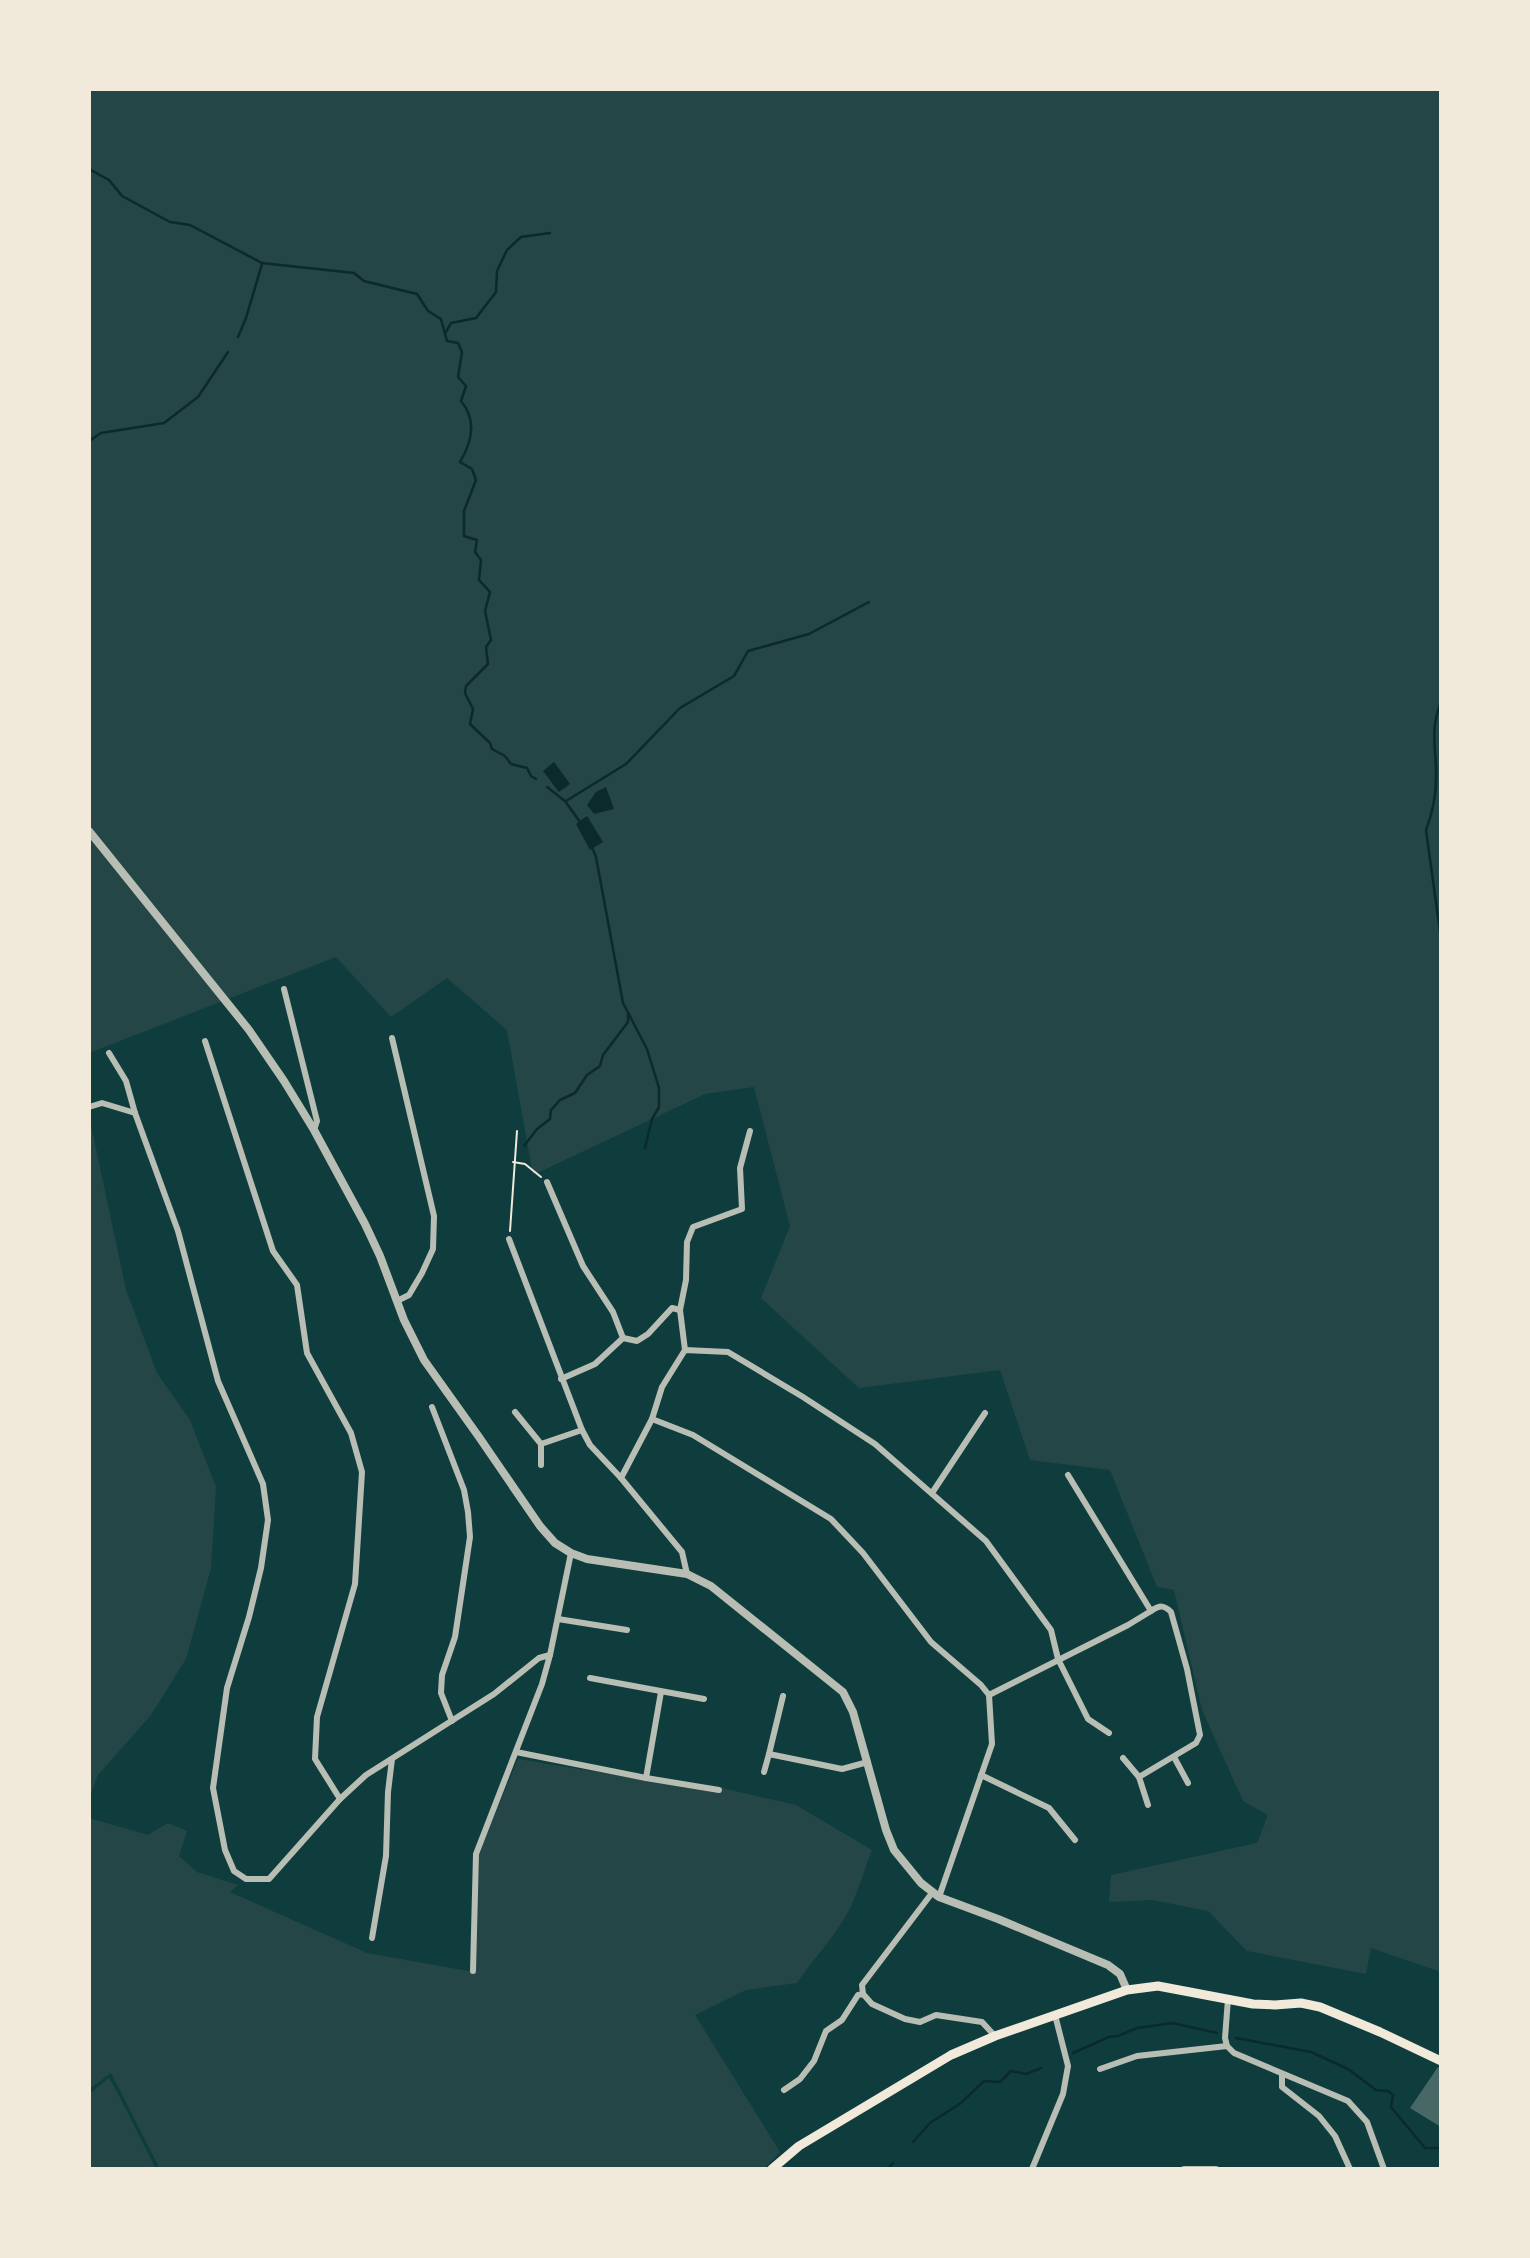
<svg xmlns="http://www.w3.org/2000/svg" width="1530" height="2258" font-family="Barlow,sans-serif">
<rect width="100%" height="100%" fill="#0f3d3e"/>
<g fill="#244646">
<path d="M 89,89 L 1441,89 L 1441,1972 L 1371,1948 L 1366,1974 L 1247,1951 L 1208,1911 L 1152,1900 L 1109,1902 L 1111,1875 L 1257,1843 L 1268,1815 L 1243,1801 L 1202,1710 L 1174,1590 L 1157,1587 L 1110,1470 L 1030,1460 L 1000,1370 L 859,1388 L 761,1298 L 790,1226 L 754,1087 L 705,1094 L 533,1175 L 507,1030 L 447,978 L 391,1017 L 336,957 L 89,1053 Z"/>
<path d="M 90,1120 L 126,1290 L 157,1373 L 190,1420 L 216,1487 L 211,1568 L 186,1659 L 151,1715 L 98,1775 L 89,1798 Z"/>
<path d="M 518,1759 L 721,1792 L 722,1788 L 796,1805 L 872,1850 C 864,1870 858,1893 848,1912 C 834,1938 813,1959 797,1983 L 746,1990 L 695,2015 L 780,2152 L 764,2169 L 160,2169 L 111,2073 L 89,2089 L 89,1818 L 148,1835 L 168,1823 L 187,1831 L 179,1856 L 197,1872 L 238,1885 L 230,1892 L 367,1953 L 474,1972 L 478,1855 Z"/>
<path d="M 109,2078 L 116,2090 L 156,2169 L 89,2169 L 89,2094 Z"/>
</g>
<g fill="#0a2a2b">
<path d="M 554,762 L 570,784 L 559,792 L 543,771 Z"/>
<path d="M 606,787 L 614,809 L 594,814 L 587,805 L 596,792 Z"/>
<path d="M 587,816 L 603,842 L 590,850 L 576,824 Z"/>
</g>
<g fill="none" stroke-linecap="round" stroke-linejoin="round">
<g stroke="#0a2a2b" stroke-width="2.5">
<path d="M 89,169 L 109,180 L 122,196 L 170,222 L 190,225 L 262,263 L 354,273 L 364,281 L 417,294 L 428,311 L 441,319 L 447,341 L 458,343 L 462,352 L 458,377 L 466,386 L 461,401 C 477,420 472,442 460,462 L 472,469 L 476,480 L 464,511 L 464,536 L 477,540 L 475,552 L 481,560 L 479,580 L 490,592 L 485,611 L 491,640 L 486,647 L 488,664 L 466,686 L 465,693 L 473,709 L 470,724 L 490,743 L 492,749 L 505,756 L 511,764 L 527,768 L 531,776 L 536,779"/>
<path d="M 446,332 L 451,323 L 476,318 L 496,292 L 497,271 L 507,250 L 521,237 L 550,233"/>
<path d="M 238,337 L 246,318 L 262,264"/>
<path d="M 89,441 L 101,433 L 164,423 L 198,397 L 228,352"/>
<path d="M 1441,702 C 1429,732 1437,749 1436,780 C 1436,797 1432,814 1426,830 L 1441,939"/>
<path d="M 547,787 L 565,801 L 580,822"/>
<path d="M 566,801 L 626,764 L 680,708 L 734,676 L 748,651 L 809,634 L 869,602"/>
<path d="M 592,847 L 596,857 L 623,1003 L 647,1049 L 659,1088 L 659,1107 L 652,1119 L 645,1148"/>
<path d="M 524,1146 L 537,1129 L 550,1119 L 551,1110 L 560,1100 L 575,1093 L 587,1075 L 600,1066 L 603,1055 L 628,1022 L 628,1014"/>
<path d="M 1236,2038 L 1311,2052 L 1348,2069 L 1376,2090 L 1388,2091 L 1393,2095 L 1391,2107 L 1425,2148 L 1441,2148"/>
<path d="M 1073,2053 L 1109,2037 L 1118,2036 L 1137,2028 L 1172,2023 L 1217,2033"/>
<path d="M 913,2142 L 930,2123 L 961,2103 L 984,2081 L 1000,2082 L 1011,2071 L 1026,2074 L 1041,2068"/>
<path d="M 888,2169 L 893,2163"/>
</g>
</g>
<path fill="#486865" d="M 1438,2067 L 1441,2069 L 1441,2127 L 1410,2108 Z"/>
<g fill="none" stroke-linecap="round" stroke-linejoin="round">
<g stroke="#f1e9da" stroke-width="2">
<path d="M 513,1162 L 525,1164 L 541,1177"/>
<path d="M 510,1231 L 517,1131"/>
</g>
<g stroke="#b8beb3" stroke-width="6">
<path d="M 284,989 L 317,1121 L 314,1130"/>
<path d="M 392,1038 L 434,1216 L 433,1249 L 422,1273 L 409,1295 L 397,1301"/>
<path d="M 205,1041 L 273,1251 L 297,1285 L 307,1353 L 351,1433 L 362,1472 L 355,1584 L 317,1717 L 315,1759 L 340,1799"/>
<path d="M 109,1053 L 126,1081 L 135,1113 L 178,1231 L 218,1381 L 263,1484 L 268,1520 L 261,1568 L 249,1617 L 227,1688 L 213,1788 L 225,1850 L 234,1871 L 246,1879 L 269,1879 L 340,1799 L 366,1775 L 494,1694 L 539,1658 L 550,1655 L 571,1553"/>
<path d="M 89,1107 L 102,1103 L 135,1113"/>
<path d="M 547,1182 L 583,1266 L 613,1312 L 623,1338"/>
<path d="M 509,1239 L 582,1430 L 590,1445 L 621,1478"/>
<path d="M 685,1350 L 680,1310 L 686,1280 L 687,1242 L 693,1227 L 742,1209 L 740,1168 L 750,1131"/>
<path d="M 561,1379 L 595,1364 L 623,1338 L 637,1341 L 648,1334 L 672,1308 L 680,1310"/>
<path d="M 432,1407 L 464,1490 L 468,1512 L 470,1537 L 455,1637 L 442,1675 L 441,1693 L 452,1721"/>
<path d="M 515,1412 L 541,1444"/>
<path d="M 652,1419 L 693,1435 L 831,1519 L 863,1553 L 931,1642 L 981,1685 L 989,1695"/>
<path d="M 541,1465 L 541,1444 L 582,1430"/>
<path d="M 932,1493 L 985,1413"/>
<path d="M 687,1574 L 682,1552 L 621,1478 L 652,1419 L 662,1387 L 685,1350 L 728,1352 L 803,1397 L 875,1444 L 986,1541 L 1051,1630 L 1058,1659 L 1088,1719 L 1109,1733"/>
<path d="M 558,1619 L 627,1630"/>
<path d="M 590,1678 L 704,1699"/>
<path d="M 989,1695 L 1128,1625 L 1151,1611 L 1068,1475"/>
<path d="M 516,1752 L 646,1778 L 719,1790"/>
<path d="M 769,1754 L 783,1696"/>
<path d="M 1174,1757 L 1188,1783"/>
<path d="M 1123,1758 L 1139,1777"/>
<path d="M 764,1772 L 769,1754 L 842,1769 L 868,1762"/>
<path d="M 981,1775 L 1049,1808 L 1075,1840"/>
<path d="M 646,1778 L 661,1692"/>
<path d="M 1148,1805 L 1139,1777 L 1196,1743 L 1200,1735 L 1187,1669 L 1171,1612 C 1164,1605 1160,1605 1151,1611"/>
<path d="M 939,1897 L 992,1744 L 989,1695"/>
<path d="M 372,1938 L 386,1856 L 388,1792 L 392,1759"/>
<path d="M 473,1971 L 476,1854 L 542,1684 L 550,1655"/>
<path d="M 863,1994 L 872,2004 L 905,2019 L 920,2022 L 936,2015 L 982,2022 L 995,2036"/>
<path d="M 1227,2046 L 1234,2053 L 1348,2101 L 1367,2122 L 1384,2169"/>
<path d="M 1100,2069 L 1137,2056 L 1227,2046 L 1225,2038 L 1228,1999"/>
<path d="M 1282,2074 L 1282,2087 L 1319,2116 L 1335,2136 L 1350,2169"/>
<path d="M 784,2090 L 800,2079 L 814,2061 L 826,2031 L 842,2020 L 858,1995 L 863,1994 L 862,1985 L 932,1893"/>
<path d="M 1032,2169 L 1063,2094 L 1068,2066 L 1055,2015"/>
<path d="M 1184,2169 L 1216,2169"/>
</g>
<path stroke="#b8beb3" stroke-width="8" d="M 89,831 L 249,1030 L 284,1081 L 314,1130 L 365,1224 L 380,1256 L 404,1320 L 424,1360 L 479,1437 L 540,1526 L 555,1543 L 571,1553 L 587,1559 L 687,1574 L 711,1586 L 843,1692 L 853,1712 L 886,1830 L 894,1850 L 921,1883 L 939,1897 L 998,1919 L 1108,1965 L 1120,1974 L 1127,1990"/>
<path stroke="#f1e9da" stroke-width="9" d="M 772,2169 L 799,2146 L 951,2055 L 995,2036 L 1127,1990 L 1158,1986 L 1253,2004 L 1275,2005 L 1301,2003 L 1320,2007 L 1380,2032 L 1441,2061"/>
</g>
<rect width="1530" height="2258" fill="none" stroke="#f1e9da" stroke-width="182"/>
</svg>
